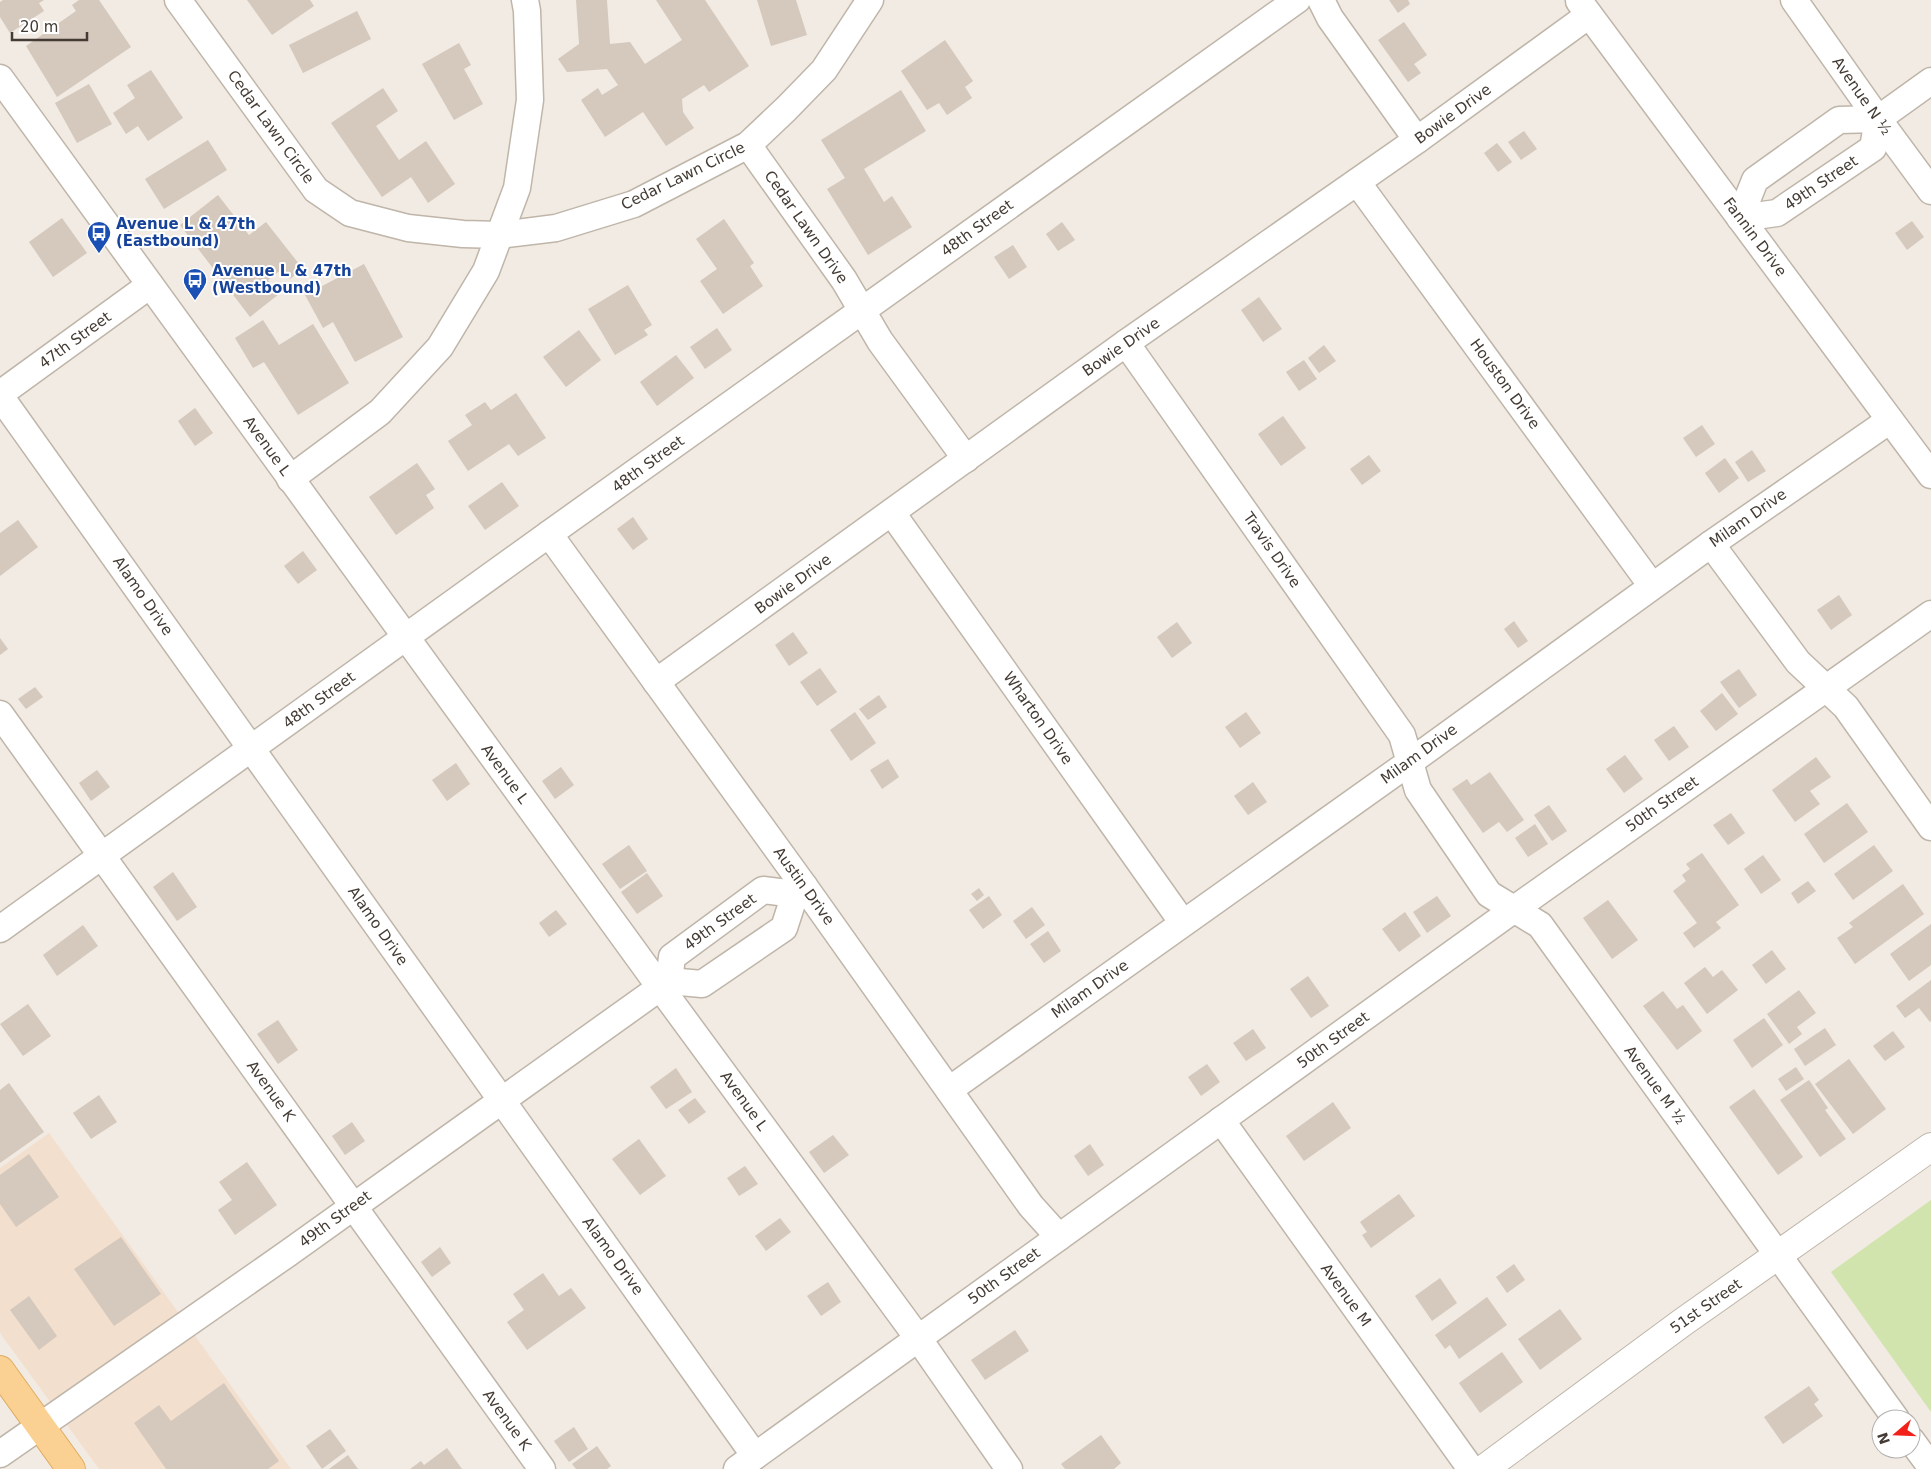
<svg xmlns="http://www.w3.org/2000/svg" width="1931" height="1469" font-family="'DejaVu Sans',sans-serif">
<rect width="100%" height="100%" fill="#f1ebe3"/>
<path fill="#f3dfce" d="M 49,1133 L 291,1469 L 99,1469 L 0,1333 L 0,1168 Z"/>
<path fill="#d2e4ad" d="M 1931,1200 L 1931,1412 L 1831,1272 Z"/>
<g fill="#d5c8bc">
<path d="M 3,0 L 44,0 L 39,3 L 44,11 L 10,33 L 0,17 L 0,2 Z"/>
<path d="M 79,0 L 99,0 L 131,47 L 57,97 L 26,46 L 76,11 L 72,5 Z"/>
<path d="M 247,0 L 310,0 L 314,6 L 272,35 Z"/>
<path d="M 576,0 L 607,0 L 610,44 L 630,42 L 645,64 L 682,40 L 656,0 L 705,0 L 749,66 L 709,92 L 704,85 L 682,99 L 683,112 L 694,128 L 666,146 L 643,112 L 605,137 L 581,100 L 598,88 L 602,95 L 618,85 L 607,69 L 567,72 L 558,59 L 579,44 Z"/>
<path d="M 757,0 L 796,0 L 807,35 L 771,46 Z"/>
<path d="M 1389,0 L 1408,0 L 1410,4 L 1398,13 Z"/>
<path d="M 357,11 L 371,39 L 303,73 L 289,45 Z"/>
<path d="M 1404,22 L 1427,55 L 1414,64 L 1421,73 L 1408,82 L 1378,40 Z"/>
<path d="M 945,40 L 973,81 L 965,87 L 972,98 L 947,115 L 939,103 L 927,110 L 901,71 Z"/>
<path d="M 459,43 L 471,65 L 464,69 L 483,104 L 454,120 L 422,64 Z"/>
<path d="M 151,70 L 183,118 L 148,141 L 138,126 L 126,134 L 113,113 L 135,98 L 127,85 Z"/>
<path d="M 89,84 L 112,124 L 77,143 L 55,103 Z"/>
<path d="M 383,88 L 398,111 L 376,126 L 399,160 L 426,141 L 455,184 L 428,203 L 411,177 L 382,197 L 331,123 Z"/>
<path d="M 901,90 L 926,131 L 864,169 L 884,202 L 892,196 L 912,227 L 868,255 L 827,189 L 845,178 L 821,140 Z"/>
<path d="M 1524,131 L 1537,149 L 1521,160 L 1508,142 Z"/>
<path d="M 208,140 L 227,170 L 164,209 L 145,179 Z"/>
<path d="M 1497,143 L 1512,162 L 1498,172 L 1484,153 Z"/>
<path d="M 218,195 L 249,235 L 266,222 L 303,269 L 290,279 L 282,269 L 268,280 L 279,294 L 250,317 L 180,225 Z"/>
<path d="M 62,218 L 87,253 L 53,277 L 29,242 Z"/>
<path d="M 724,219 L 754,263 L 750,266 L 763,286 L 723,314 L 700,281 L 717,269 L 696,239 Z"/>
<path d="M 1912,221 L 1924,237 L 1907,250 L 1895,233 Z"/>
<path d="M 1062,222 L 1075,240 L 1058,251 L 1046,234 Z"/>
<path d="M 1013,245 L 1027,267 L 1009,279 L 994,257 Z"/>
<path d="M 364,264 L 403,337 L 355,362 L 333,322 L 323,328 L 305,295 Z"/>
<path d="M 628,285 L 652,325 L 644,330 L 648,335 L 615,355 L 588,309 Z"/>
<path d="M 1259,297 L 1282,329 L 1263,342 L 1241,310 Z"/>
<path d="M 263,320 L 279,345 L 313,324 L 349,383 L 298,415 L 264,362 L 253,368 L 235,338 Z"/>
<path d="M 717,328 L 732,350 L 705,369 L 690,347 Z"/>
<path d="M 579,330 L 601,360 L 566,387 L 543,357 Z"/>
<path d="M 1324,345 L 1336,361 L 1319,373 L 1308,358 Z"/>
<path d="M 676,355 L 694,378 L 657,406 L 640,382 Z"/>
<path d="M 1304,360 L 1317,379 L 1299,391 L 1286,372 Z"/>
<path d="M 516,393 L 546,438 L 518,456 L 509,444 L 468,471 L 448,441 L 472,425 L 465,415 L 485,402 L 491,410 Z"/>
<path d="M 195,408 L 213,433 L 195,446 L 178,421 Z"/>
<path d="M 1283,416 L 1306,448 L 1281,466 L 1258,434 Z"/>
<path d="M 1702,425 L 1715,444 L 1696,457 L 1683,438 Z"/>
<path d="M 1752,450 L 1766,471 L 1748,482 L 1735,462 Z"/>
<path d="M 1369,455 L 1381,471 L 1362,485 L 1350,469 Z"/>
<path d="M 1725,458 L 1739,478 L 1719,493 L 1705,473 Z"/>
<path d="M 417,463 L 435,489 L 426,495 L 434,508 L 396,535 L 369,497 Z"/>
<path d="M 502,482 L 519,506 L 485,530 L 468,506 Z"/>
<path d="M 633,517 L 648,539 L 633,550 L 617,529 Z"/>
<path d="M 18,520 L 38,547 L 0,576 L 0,533 Z"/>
<path d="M 303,551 L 317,570 L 298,584 L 284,566 Z"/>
<path d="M 1839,595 L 1852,615 L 1831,630 L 1817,610 Z"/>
<path d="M 1514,621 L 1528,641 L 1518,648 L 1504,629 Z"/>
<path d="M 1177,622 L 1192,643 L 1172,658 L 1157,637 Z"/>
<path d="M 793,632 L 808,653 L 789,666 L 775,645 Z"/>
<path d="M 0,638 L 8,649 L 0,655 Z"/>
<path d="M 820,668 L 837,692 L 817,706 L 800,682 Z"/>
<path d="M 1739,669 L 1757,695 L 1739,708 L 1720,682 Z"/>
<path d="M 35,687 L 43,697 L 26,709 L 18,699 Z"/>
<path d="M 1722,693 L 1738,714 L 1716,731 L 1700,711 Z"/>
<path d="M 879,695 L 887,707 L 868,720 L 859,709 Z"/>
<path d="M 855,712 L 876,743 L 851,761 L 830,730 Z"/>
<path d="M 1246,712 L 1261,733 L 1240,748 L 1225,727 Z"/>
<path d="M 1674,726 L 1689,747 L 1669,761 L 1654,740 Z"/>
<path d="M 1625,755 L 1643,779 L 1624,793 L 1606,769 Z"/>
<path d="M 1816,757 L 1831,777 L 1810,791 L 1820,804 L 1795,822 L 1772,790 Z"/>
<path d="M 888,759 L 899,777 L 882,789 L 870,770 Z"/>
<path d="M 456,763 L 470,784 L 447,801 L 432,780 Z"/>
<path d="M 561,767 L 574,785 L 555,799 L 542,781 Z"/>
<path d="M 97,770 L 110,787 L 91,801 L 79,783 Z"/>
<path d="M 1490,772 L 1524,820 L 1507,832 L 1499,822 L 1483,833 L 1452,789 L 1467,779 L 1471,785 Z"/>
<path d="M 1253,782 L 1267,802 L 1248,815 L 1234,796 Z"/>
<path d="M 1847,803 L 1868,832 L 1824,863 L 1804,834 Z"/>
<path d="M 1549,805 L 1567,831 L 1552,841 L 1534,815 Z"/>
<path d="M 1731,813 L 1745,833 L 1728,845 L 1713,825 Z"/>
<path d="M 1535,824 L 1548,844 L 1528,857 L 1515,838 Z"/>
<path d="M 629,845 L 647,871 L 620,889 L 602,864 Z"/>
<path d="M 1874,845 L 1893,871 L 1853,900 L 1834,874 Z"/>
<path d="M 1702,853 L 1739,905 L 1716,922 L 1721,928 L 1694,948 L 1683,933 L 1697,923 L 1673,891 L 1686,881 L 1682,875 L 1690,869 L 1686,864 Z"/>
<path d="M 1763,855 L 1781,880 L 1761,894 L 1744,869 Z"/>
<path d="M 173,872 L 197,907 L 177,921 L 153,887 Z"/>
<path d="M 647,873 L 663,896 L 637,914 L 621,892 Z"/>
<path d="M 1808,881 L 1816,891 L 1798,904 L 1791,893 Z"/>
<path d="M 1903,884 L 1924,914 L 1855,964 L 1837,938 L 1853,927 L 1849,923 Z"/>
<path d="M 979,888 L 984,895 L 977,901 L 971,894 Z"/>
<path d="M 989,896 L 1002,915 L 983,929 L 969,910 Z"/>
<path d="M 1437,896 L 1451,916 L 1427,933 L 1413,912 Z"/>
<path d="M 1608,900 L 1638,940 L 1612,959 L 1583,918 Z"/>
<path d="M 1032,907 L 1045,925 L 1026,939 L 1013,921 Z"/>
<path d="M 556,910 L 567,924 L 549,937 L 539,923 Z"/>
<path d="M 1405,912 L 1421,936 L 1399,952 L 1382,929 Z"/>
<path d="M 1931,924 L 1931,965 L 1909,981 L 1890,954 Z"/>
<path d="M 83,925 L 98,946 L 57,976 L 43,955 Z"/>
<path d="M 1048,931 L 1061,951 L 1044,963 L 1030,944 Z"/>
<path d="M 1772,950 L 1786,969 L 1766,984 L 1752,965 Z"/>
<path d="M 1705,967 L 1713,977 L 1722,970 L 1738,990 L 1707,1014 L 1684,983 Z"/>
<path d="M 1308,976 L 1329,1006 L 1311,1018 L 1290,989 Z"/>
<path d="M 1931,980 L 1931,1021 L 1930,1022 L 1919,1008 L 1905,1018 L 1896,1006 Z"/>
<path d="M 1799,990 L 1816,1013 L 1797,1027 L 1802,1034 L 1789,1044 L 1767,1014 Z"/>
<path d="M 1663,991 L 1677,1009 L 1683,1005 L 1702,1031 L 1677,1050 L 1643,1006 Z"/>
<path d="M 28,1004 L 51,1036 L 23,1056 L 0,1024 Z"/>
<path d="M 1764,1018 L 1783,1045 L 1752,1068 L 1733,1040 Z"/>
<path d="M 278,1020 L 298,1050 L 278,1064 L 257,1034 Z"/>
<path d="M 1825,1028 L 1836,1045 L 1805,1066 L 1794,1049 Z"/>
<path d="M 1253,1029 L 1266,1048 L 1246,1061 L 1233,1043 Z"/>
<path d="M 1893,1031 L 1905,1047 L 1885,1061 L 1873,1046 Z"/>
<path d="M 1849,1059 L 1886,1109 L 1853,1134 L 1815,1084 Z"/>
<path d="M 1207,1064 L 1220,1082 L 1201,1096 L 1188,1077 Z"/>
<path d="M 1796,1067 L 1804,1079 L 1786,1091 L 1778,1079 Z"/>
<path d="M 676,1068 L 692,1092 L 666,1109 L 650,1087 Z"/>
<path d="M 1809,1080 L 1828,1108 L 1825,1110 L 1846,1139 L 1820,1157 L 1780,1100 Z"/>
<path d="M 9,1083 L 44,1132 L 0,1163 L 0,1090 Z"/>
<path d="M 1754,1089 L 1803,1157 L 1778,1175 L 1729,1107 Z"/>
<path d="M 99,1095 L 117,1122 L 91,1139 L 73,1113 Z"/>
<path d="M 695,1098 L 706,1112 L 689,1124 L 678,1110 Z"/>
<path d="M 1333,1102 L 1351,1128 L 1304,1161 L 1286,1136 Z"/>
<path d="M 352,1122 L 365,1141 L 345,1155 L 332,1136 Z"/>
<path d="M 833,1135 L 849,1155 L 824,1173 L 809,1152 Z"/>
<path d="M 639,1139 L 666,1176 L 640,1195 L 612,1159 Z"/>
<path d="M 1090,1144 L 1104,1165 L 1088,1176 L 1074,1156 Z"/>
<path d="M 29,1154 L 59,1197 L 16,1227 L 0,1204 L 0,1175 Z"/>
<path d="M 247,1162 L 277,1205 L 235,1235 L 218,1210 L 232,1200 L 219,1182 Z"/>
<path d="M 745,1166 L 758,1184 L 739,1196 L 727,1178 Z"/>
<path d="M 1399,1194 L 1415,1216 L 1371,1248 L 1362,1235 L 1367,1232 L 1360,1222 Z"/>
<path d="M 780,1218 L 791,1232 L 766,1251 L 755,1236 Z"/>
<path d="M 121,1237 L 161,1294 L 114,1326 L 74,1269 Z"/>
<path d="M 440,1247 L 451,1263 L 432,1277 L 421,1262 Z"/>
<path d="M 1514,1264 L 1525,1280 L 1507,1293 L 1496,1277 Z"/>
<path d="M 543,1273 L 559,1296 L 571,1288 L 586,1308 L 527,1350 L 507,1322 L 524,1310 L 513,1294 Z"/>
<path d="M 1440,1278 L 1457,1303 L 1432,1321 L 1415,1296 Z"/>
<path d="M 828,1282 L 841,1302 L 821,1316 L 807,1296 Z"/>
<path d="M 29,1296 L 57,1336 L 39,1350 L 10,1310 Z"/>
<path d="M 1487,1297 L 1507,1325 L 1459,1359 L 1450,1345 L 1445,1349 L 1435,1335 Z"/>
<path d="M 1560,1309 L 1582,1339 L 1540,1370 L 1518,1339 Z"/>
<path d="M 1015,1330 L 1029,1351 L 985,1380 L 971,1360 Z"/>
<path d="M 1502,1352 L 1523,1382 L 1480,1413 L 1459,1383 Z"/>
<path d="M 224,1383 L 279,1461 L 268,1469 L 166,1469 L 134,1423 L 159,1405 L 171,1421 Z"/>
<path d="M 1809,1386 L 1819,1400 L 1814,1404 L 1823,1416 L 1783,1444 L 1764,1417 Z"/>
<path d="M 574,1427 L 588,1449 L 569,1462 L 554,1441 Z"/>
<path d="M 330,1429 L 346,1451 L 322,1469 L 306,1446 Z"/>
<path d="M 1101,1435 L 1121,1463 L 1114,1469 L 1065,1469 L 1061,1464 Z"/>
<path d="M 597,1446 L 611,1466 L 607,1469 L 576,1469 L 572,1464 Z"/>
<path d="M 447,1448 L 462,1469 L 410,1469 L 421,1461 L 424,1465 Z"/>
<path d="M 348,1455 L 358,1469 L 329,1469 Z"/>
</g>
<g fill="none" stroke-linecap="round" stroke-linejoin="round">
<g stroke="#bfb5a9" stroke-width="29">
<g id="minor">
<path d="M 178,0 L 316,190 L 350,213 L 408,228 L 463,234 L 500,235 L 556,228 L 634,204 L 748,145 L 786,109 L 824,70 L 870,0"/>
<path d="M 1321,0 L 1330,18 L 1417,140"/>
<path d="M 1794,0 L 1878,119 L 1931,191"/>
<path d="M 1579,1 L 1931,475"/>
<path d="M 0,78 L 660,987 L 918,1338 L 1009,1469"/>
<path d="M 1878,119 L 1873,148 L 1777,213 L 1740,218 L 1755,180 L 1839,120 L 1878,119 L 1931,81"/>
<path d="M 748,145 L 844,280 L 880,341 L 966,459"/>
<path d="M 1357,182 L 1652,586"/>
<path d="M 1126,343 L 1402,735 L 1418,790 L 1489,894 L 1540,925 L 1896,1419"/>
<path d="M 0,394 L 150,285"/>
<path d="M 0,396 L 755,1456"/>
<path d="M 290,479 L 380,412 L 440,347 L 486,271 L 517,188 L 530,100 L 527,11 L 525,0"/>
<path d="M 892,513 L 1183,923"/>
<path d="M 549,534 L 804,886 L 1031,1206 L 1059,1237"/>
<path d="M 1711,544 L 1798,662 L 1846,707 L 1931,827"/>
<path d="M 656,682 L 1126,343 L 1417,140 L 1589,15"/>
<path d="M 0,714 L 542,1469"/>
<path d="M 0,929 L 549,534 L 1297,0"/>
<path d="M 669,981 L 672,957 L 763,890 L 795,894"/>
<path d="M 949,1090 L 1410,762 L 1711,544 L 1890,420"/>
<path d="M 1221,1120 L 1471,1469"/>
<path d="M 1911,1440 L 1931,1467"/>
<path d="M 0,1454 L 287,1254 L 669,981 L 702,984 L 784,928 L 795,894 L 804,886"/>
<path d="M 737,1469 L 1513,910 L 1931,614"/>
</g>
</g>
<g stroke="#bfb5a9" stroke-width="30">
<path id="tertiary" d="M 1484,1469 L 1683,1322 L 1931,1147"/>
</g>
<g stroke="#dfac64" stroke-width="30">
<path id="primary" d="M 0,1370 L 71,1469"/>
</g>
<use href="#minor" stroke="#fff" stroke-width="26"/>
<use href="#tertiary" stroke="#fff" stroke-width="28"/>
<use href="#primary" stroke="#fad193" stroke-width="28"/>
</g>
<defs>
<g id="bus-pin" transform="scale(1.25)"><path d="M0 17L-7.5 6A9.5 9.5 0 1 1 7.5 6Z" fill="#1a4fb4" stroke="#fff"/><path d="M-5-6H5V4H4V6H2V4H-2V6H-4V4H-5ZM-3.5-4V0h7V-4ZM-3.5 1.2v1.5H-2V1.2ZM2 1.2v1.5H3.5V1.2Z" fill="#fff"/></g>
</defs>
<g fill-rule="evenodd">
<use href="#bus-pin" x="99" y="233"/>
<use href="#bus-pin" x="195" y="280"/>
</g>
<g text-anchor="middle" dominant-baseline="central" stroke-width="4" stroke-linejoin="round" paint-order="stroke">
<g font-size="15" fill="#433b34" stroke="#fff">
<text transform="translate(1862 96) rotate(55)">Avenue N ½</text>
<text transform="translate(1453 114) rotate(-36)">Bowie Drive</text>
<text transform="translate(271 127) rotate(54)">Cedar Lawn Circle</text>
<text transform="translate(683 176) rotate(-26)">Cedar Lawn Circle</text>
<text transform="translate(1821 183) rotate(-34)">49th Street</text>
<text transform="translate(806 227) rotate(55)">Cedar Lawn Drive</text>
<text transform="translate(977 228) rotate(-36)">48th Street</text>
<text transform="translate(1755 237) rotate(53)">Fannin Drive</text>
<text transform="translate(75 340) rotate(-36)">47th Street</text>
<text transform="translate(1121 347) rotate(-35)">Bowie Drive</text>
<text transform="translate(1505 384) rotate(54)">Houston Drive</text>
<text transform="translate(267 446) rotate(54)">Avenue L</text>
<text transform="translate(648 464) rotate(-36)">48th Street</text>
<text transform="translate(1748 518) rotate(-35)">Milam Drive</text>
<text transform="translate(1272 550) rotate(55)">Travis Drive</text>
<text transform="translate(793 584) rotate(-36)">Bowie Drive</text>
<text transform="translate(143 596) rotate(55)">Alamo Drive</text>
<text transform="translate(319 700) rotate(-36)">48th Street</text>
<text transform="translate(1038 718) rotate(55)">Wharton Drive</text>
<text transform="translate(1419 754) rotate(-36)">Milam Drive</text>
<text transform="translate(505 774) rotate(54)">Avenue L</text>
<text transform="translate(1662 804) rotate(-35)">50th Street</text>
<text transform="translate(804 886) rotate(54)">Austin Drive</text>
<text transform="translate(720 922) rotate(-36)">49th Street</text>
<text transform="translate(378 926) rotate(55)">Alamo Drive</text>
<text transform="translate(1090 989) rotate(-35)">Milam Drive</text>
<text transform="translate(1333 1040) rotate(-36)">50th Street</text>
<text transform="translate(1655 1085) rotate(54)">Avenue M ½</text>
<text transform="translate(271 1091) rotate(54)">Avenue K</text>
<text transform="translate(744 1101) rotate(54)">Avenue L</text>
<text transform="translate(335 1219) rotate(-36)">49th Street</text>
<text transform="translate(613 1256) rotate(54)">Alamo Drive</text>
<text transform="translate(1004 1276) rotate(-36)">50th Street</text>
<text transform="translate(1346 1295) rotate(54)">Avenue M</text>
<text transform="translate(1706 1306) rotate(-35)">51st Street</text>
<text transform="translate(507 1420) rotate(54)">Avenue K</text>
</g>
<g font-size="15" font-weight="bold" fill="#164399" stroke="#fff" text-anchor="start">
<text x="116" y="224">Avenue L &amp; 47th<tspan x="116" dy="17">(Eastbound)</tspan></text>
<text x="212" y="271">Avenue L &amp; 47th<tspan x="212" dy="17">(Westbound)</tspan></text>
</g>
</g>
<g transform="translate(1896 1434) rotate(251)"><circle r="24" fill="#ffffff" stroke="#b4b1ae"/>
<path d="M0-4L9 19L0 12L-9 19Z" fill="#f22119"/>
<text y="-8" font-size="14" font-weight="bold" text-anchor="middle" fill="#433b34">N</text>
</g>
<path d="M12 32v8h75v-8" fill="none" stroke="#433b34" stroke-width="2.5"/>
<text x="20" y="32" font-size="15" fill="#433b34" stroke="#ffffff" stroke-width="4" paint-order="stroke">20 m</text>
</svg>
